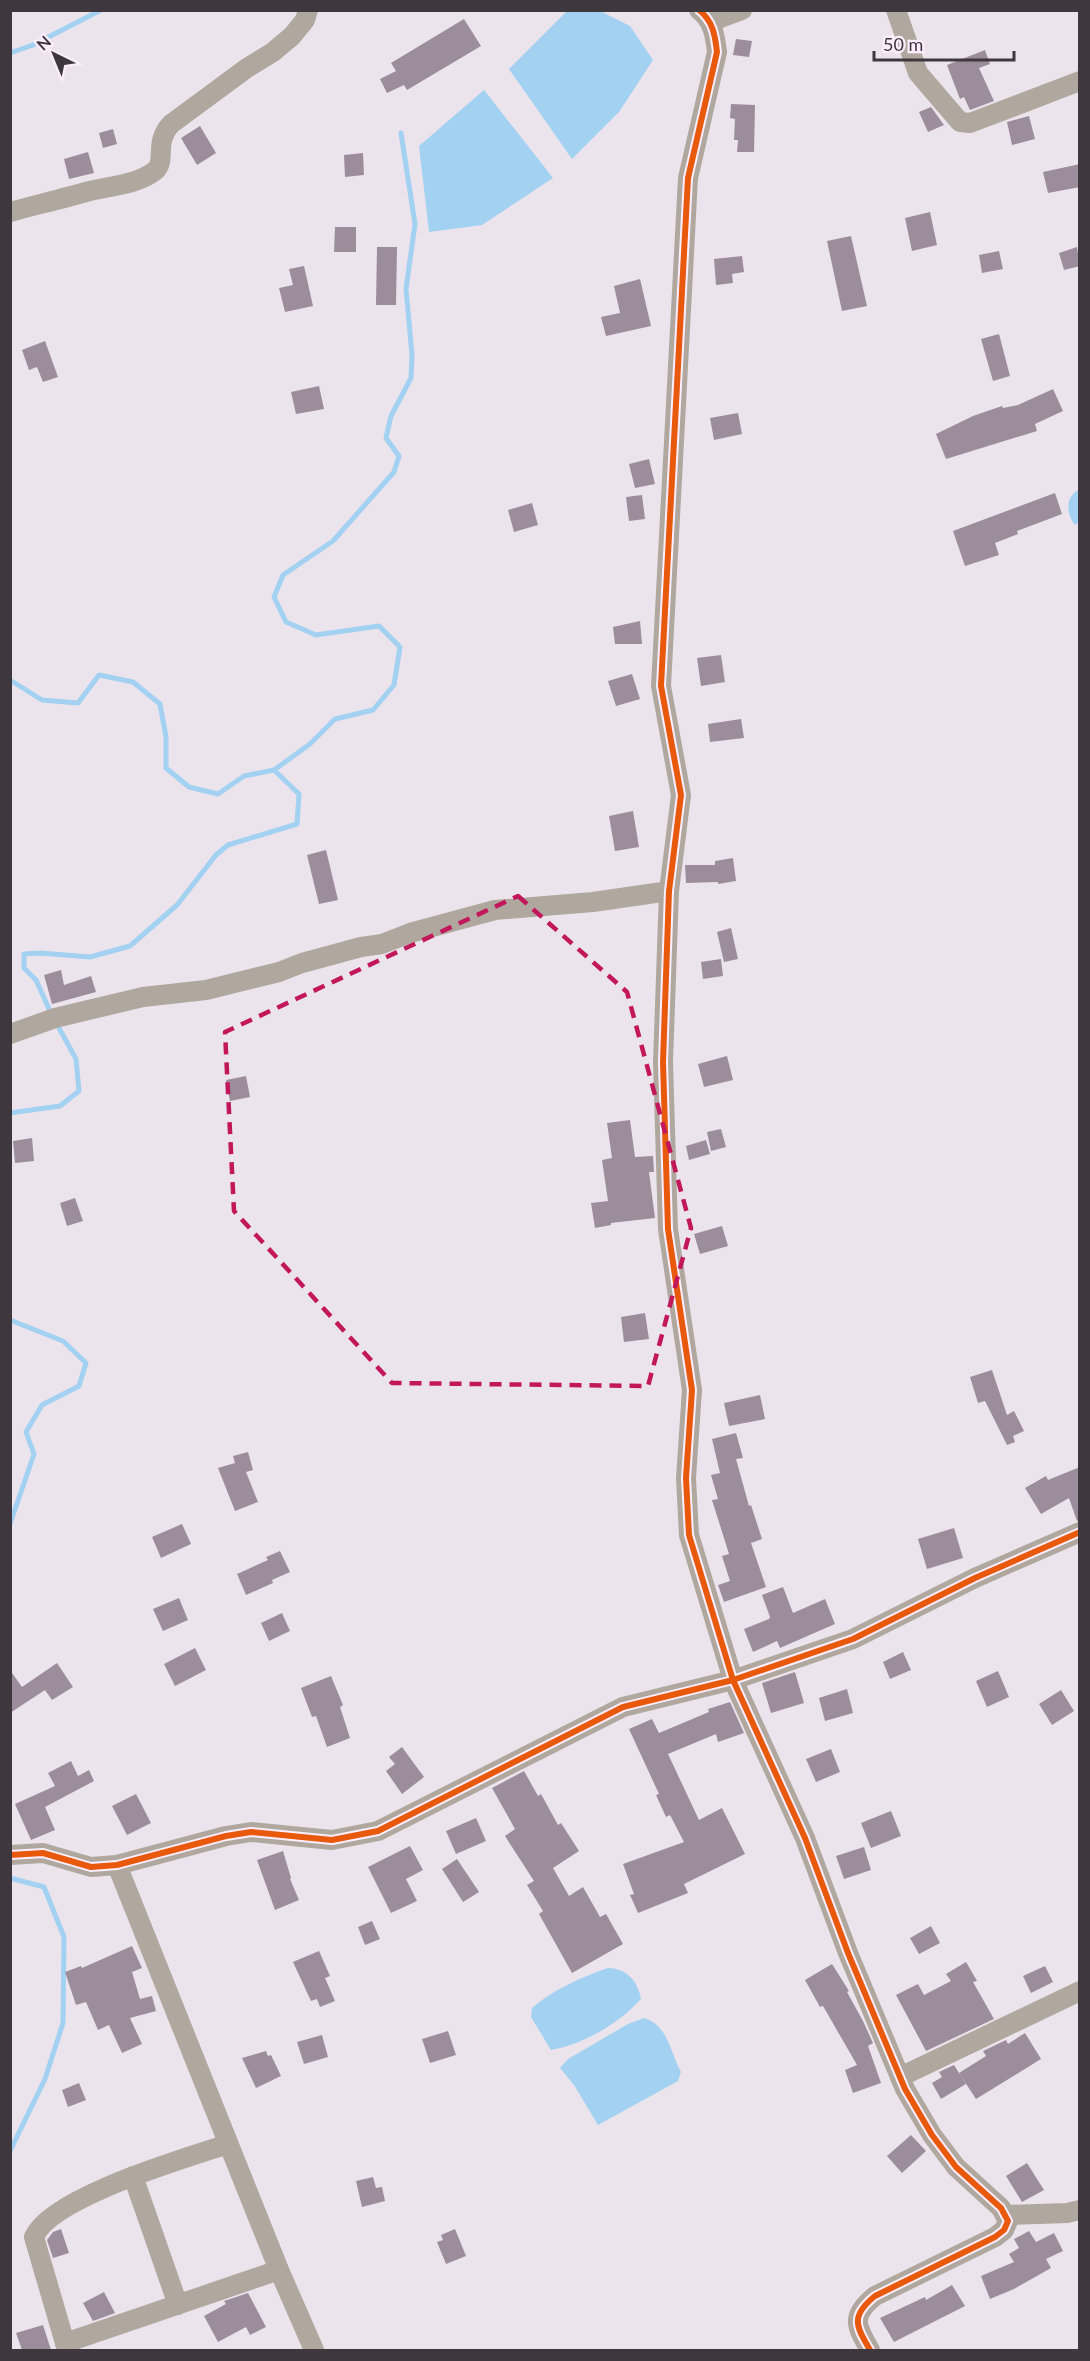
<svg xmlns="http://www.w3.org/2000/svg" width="1090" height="2361" font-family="Lato,sans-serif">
<rect width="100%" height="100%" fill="#ece4ec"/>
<g fill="#a2d1f2">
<path d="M 567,11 L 600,11 L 630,26 L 653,60 L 619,112 L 572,159 L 509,69 Z"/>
<path d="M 484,90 L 553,178 L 482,225 L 429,232 L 419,146 Z"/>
<path d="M 1079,490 L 1079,522 L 1075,525 C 1066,514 1065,496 1079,490 Z"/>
<path d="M 608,1968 C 627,1969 637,1980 641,1999 C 618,2024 584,2044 551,2050 L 531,2017 L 532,2008 C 552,1990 582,1977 608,1968 Z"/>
<path d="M 644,2018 C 668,2025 670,2052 681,2072 L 678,2081 L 598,2125 L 574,2085 L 560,2068 L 568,2059 L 628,2024 Z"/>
</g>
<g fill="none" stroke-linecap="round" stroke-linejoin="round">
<g stroke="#a2d1f2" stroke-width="5">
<path d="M 10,53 L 33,45 L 101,10"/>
<path d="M 10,680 L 42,700 L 78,703 L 99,675 L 133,682 L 160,704 L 166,737 L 166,768 L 189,787 L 218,794 L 244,776 L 274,770 L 299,794 L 297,824 L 228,845 L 216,855 L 177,905 L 130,946 L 90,957 L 40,953 L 24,954 L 24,968 L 36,980 L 49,1009"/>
<path d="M 274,770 L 310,744 L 335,719 L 373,710 L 394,685 L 400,647 L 379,626 L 316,635 L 286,622 L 274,597 L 283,575 L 333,541 L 394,472 L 399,456 L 386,438 L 391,416 L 411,378 L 412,355 L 406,289 L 415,224 L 401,133"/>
<path d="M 10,1113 L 60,1106 L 79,1091 L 76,1059 L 59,1028"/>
<path d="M 10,1320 L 63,1341 L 86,1363 L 79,1386 L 42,1405 L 26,1432 L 34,1454 L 10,1524"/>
<path d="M 10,1878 L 44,1887 L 64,1937 L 63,2023 L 45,2079 L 10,2151"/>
</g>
</g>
<g fill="#9c8d9d">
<path d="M 464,19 L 481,46 L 407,90 L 404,85 L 387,93 L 380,79 L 396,71 L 391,63 Z"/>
<path d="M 736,39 L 752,41 L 749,57 L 733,55 Z"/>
<path d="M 985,50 L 990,64 L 979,68 L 994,101 L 970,110 L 964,97 L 960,99 L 947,65 Z"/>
<path d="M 731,104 L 755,105 L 754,152 L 737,152 L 738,140 L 734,140 L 735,119 L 730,118 Z"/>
<path d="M 931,107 L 944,125 L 928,132 L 919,112 Z"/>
<path d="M 1029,116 L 1035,139 L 1012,145 L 1007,122 Z"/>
<path d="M 200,126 L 216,153 L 197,165 L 181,138 Z"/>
<path d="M 113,129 L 117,144 L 103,148 L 99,133 Z"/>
<path d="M 88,152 L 94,173 L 69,179 L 64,159 Z"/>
<path d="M 363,153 L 364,175 L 345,177 L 344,155 Z"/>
<path d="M 1080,164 L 1080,187 L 1048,193 L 1043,172 Z"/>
<path d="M 930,212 L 937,245 L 912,251 L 905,218 Z"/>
<path d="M 335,227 L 356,227 L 356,252 L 334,252 Z"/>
<path d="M 851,236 L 867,306 L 842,311 L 827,241 Z"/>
<path d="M 377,247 L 397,247 L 396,305 L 376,305 Z"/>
<path d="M 1077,247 L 1080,266 L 1064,270 L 1059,253 Z"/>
<path d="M 999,251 L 1003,269 L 982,273 L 979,255 Z"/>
<path d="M 742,256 L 744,272 L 732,274 L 733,283 L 716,285 L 714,259 Z"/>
<path d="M 304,266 L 313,306 L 285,312 L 279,288 L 293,285 L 289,269 Z"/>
<path d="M 640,279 L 651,326 L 606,336 L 601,317 L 620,313 L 614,286 Z"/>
<path d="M 999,334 L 1010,376 L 993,381 L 981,339 Z"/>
<path d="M 45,341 L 58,377 L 43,382 L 37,367 L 29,370 L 22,350 Z"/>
<path d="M 319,386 L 324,409 L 296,414 L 291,392 Z"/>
<path d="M 1053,389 L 1063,411 L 1035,424 L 1037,431 L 946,459 L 936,434 L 973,416 L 1002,406 L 1003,408 L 1018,405 Z"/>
<path d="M 738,413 L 742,434 L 714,440 L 710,418 Z"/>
<path d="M 649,459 L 655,484 L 635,488 L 629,464 Z"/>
<path d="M 1055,493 L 1062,514 L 1017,531 L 1018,534 L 995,543 L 999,555 L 965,566 L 953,531 Z"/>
<path d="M 642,495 L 645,519 L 629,521 L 626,497 Z"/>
<path d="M 532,503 L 538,525 L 514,532 L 508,510 Z"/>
<path d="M 640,621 L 642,644 L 615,644 L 613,627 Z"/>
<path d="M 721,655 L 725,682 L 701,686 L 697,658 Z"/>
<path d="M 632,674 L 640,699 L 616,706 L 608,681 Z"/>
<path d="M 741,719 L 744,738 L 710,742 L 708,724 Z"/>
<path d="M 633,811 L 639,847 L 615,851 L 609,816 Z"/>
<path d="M 326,850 L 338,900 L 319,904 L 307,855 Z"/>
<path d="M 733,858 L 736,881 L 718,884 L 718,882 L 686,883 L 685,865 L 715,865 L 715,861 Z"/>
<path d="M 731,928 L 738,959 L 724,962 L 717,932 Z"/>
<path d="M 721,959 L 723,976 L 703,979 L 701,962 Z"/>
<path d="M 61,970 L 64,985 L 91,976 L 96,992 L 52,1004 L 44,975 Z"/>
<path d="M 727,1056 L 733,1080 L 704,1087 L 698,1064 Z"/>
<path d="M 246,1076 L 250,1097 L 230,1101 L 226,1080 Z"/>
<path d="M 630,1120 L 635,1157 L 653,1156 L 654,1172 L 649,1172 L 655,1218 L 611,1223 L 611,1225 L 595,1228 L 591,1203 L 608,1201 L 602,1160 L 612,1158 L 607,1123 Z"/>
<path d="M 721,1129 L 726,1147 L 711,1151 L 707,1132 Z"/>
<path d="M 32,1138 L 34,1161 L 15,1163 L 13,1141 Z"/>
<path d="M 706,1140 L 710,1154 L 689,1160 L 686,1146 Z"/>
<path d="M 75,1198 L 83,1221 L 67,1226 L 60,1203 Z"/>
<path d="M 722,1226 L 728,1246 L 700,1254 L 694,1234 Z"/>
<path d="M 645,1313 L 649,1339 L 624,1342 L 621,1317 Z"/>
<path d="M 992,1370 L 1007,1415 L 1014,1411 L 1024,1431 L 1013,1436 L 1015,1442 L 1007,1445 L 985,1401 L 978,1403 L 970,1377 Z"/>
<path d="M 760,1395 L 765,1419 L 729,1426 L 724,1403 Z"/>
<path d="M 736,1433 L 743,1458 L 736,1459 L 749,1506 L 751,1505 L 762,1539 L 751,1543 L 766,1587 L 724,1602 L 718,1585 L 730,1581 L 722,1556 L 729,1554 L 712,1500 L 718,1499 L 711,1475 L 720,1473 L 712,1439 Z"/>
<path d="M 248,1452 L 253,1470 L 246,1472 L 258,1502 L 235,1511 L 218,1468 L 235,1463 L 233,1456 Z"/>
<path d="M 1080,1467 L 1080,1520 L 1077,1521 L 1069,1498 L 1041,1514 L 1025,1488 L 1046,1476 L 1048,1480 Z"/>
<path d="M 182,1524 L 191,1544 L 161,1558 L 152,1537 Z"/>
<path d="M 954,1528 L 963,1558 L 927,1569 L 918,1539 Z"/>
<path d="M 280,1551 L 290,1572 L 272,1580 L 273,1583 L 246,1595 L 237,1574 L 268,1560 L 266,1557 Z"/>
<path d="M 783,1587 L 793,1613 L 825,1599 L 835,1624 L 780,1648 L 777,1641 L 753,1652 L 744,1629 L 769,1619 L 770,1617 L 762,1595 Z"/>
<path d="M 179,1598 L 188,1620 L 163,1631 L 153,1609 Z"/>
<path d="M 282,1613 L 290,1631 L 269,1641 L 261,1623 Z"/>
<path d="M 195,1648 L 206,1670 L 175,1686 L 164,1664 Z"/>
<path d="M 903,1652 L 911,1670 L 890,1679 L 883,1662 Z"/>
<path d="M 57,1663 L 73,1687 L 52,1700 L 45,1690 L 10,1713 L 10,1670 L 22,1687 Z"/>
<path d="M 998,1671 L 1009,1697 L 987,1707 L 976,1681 Z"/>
<path d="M 795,1672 L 804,1703 L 771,1713 L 762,1683 Z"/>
<path d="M 331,1676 L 343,1705 L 340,1707 L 350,1738 L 327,1747 L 316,1716 L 312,1717 L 301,1688 Z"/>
<path d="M 847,1689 L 853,1713 L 825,1721 L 819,1698 Z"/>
<path d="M 1061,1690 L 1074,1711 L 1052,1725 L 1039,1704 Z"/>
<path d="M 730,1702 L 744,1733 L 718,1742 L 716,1734 L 668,1754 L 699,1820 L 722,1808 L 745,1854 L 684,1884 L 688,1893 L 638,1913 L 630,1895 L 634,1894 L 623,1864 L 684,1842 L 670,1815 L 666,1817 L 656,1795 L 659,1794 L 629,1729 L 652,1719 L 659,1733 L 709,1712 L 708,1709 Z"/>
<path d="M 402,1747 L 424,1777 L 402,1794 L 386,1771 L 395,1764 L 389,1757 Z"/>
<path d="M 831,1749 L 840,1772 L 816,1782 L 806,1759 Z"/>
<path d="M 71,1761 L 78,1776 L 89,1770 L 94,1781 L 45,1807 L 55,1830 L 31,1840 L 15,1804 L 55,1786 L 48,1773 Z"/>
<path d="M 524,1771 L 538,1796 L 541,1794 L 558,1825 L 561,1823 L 579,1851 L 553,1868 L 569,1896 L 583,1887 L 600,1917 L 606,1914 L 623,1944 L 572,1973 L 539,1914 L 543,1911 L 527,1885 L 534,1881 L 505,1836 L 515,1829 L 492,1788 Z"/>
<path d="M 136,1794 L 151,1823 L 127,1835 L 112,1806 Z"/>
<path d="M 891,1811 L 901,1836 L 871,1848 L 861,1823 Z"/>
<path d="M 476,1818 L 486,1841 L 456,1854 L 446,1831 Z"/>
<path d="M 410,1846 L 423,1870 L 406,1879 L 417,1901 L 391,1913 L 368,1867 Z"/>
<path d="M 864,1847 L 871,1870 L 844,1879 L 836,1856 Z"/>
<path d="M 283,1851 L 291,1878 L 290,1879 L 299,1900 L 275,1910 L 257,1860 Z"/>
<path d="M 457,1859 L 479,1892 L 463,1902 L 442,1869 Z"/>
<path d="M 372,1921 L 380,1939 L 365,1945 L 358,1927 Z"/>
<path d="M 931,1926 L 940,1943 L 919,1954 L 910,1938 Z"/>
<path d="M 132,1946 L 142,1968 L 132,1972 L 140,1999 L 152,1996 L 156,2011 L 130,2018 L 142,2044 L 122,2053 L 109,2025 L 98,2030 L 86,2002 L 76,2005 L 65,1972 L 81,1966 L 82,1968 Z"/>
<path d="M 319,1951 L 330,1976 L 325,1978 L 335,2001 L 320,2007 L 317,1999 L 311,2001 L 293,1962 Z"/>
<path d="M 966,1962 L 977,1981 L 973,1982 L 994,2019 L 926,2051 L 896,1995 L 918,1984 L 924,1995 L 951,1981 L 946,1974 Z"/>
<path d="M 832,1964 L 849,1991 L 847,1992 L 863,2021 L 873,2043 L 868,2046 L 881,2083 L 853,2093 L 845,2070 L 857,2065 L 823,2006 L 820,2007 L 805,1980 Z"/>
<path d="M 1045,1966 L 1053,1982 L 1031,1993 L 1023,1976 Z"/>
<path d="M 448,2031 L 456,2055 L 430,2063 L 422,2039 Z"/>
<path d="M 1025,2033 L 1041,2059 L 976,2099 L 959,2073 L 986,2056 L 983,2051 L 1006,2040 L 1008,2044 Z"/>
<path d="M 322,2035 L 328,2057 L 304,2064 L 297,2042 Z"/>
<path d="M 266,2051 L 268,2056 L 271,2055 L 281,2076 L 256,2088 L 242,2058 Z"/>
<path d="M 954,2065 L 966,2084 L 941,2099 L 932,2083 L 942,2077 L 939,2072 Z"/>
<path d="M 79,2083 L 86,2100 L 68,2107 L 62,2090 Z"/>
<path d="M 911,2135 L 926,2151 L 902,2173 L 887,2156 Z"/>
<path d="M 1027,2163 L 1044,2190 L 1022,2202 L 1006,2176 Z"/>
<path d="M 373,2177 L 376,2188 L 382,2187 L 385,2201 L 362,2207 L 356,2181 Z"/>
<path d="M 61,2229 L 69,2253 L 53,2258 L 47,2240 L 53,2232 Z"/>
<path d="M 455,2229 L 466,2256 L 446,2264 L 437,2242 L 443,2240 L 441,2235 Z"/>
<path d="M 1029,2231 L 1036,2242 L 1054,2233 L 1063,2251 L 1046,2259 L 1051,2268 L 1014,2289 L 990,2299 L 981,2276 L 1014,2262 L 1009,2254 L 1019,2248 L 1014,2239 Z"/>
<path d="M 952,2285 L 965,2306 L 894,2342 L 880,2318 L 925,2297 L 926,2300 Z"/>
<path d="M 104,2292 L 115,2313 L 93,2321 L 83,2303 Z"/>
<path d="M 248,2293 L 266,2327 L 250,2335 L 246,2327 L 218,2342 L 204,2316 L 226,2304 L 224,2301 Z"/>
<path d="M 43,2325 L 51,2350 L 22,2350 L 16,2333 Z"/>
</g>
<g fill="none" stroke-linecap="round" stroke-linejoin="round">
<g stroke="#b0a89f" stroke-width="20">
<path d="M 699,10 C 713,21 715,35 717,52 L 688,178 L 661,686 L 681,795 L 669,891 L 663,1062 L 668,1229 L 692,1390 L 686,1478 L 689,1535 L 733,1680 L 805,1838 L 848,1953 L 905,2089 L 932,2135 L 956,2167 L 1001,2208 L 1008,2221 L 1004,2230 L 995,2237 L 875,2296 C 850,2316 856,2326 870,2350"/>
<path d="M 896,10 L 918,73 L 960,122 L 970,123 L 1080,81"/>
<path d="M 710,22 L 742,10"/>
<path d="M 10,212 C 36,205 61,199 86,192 C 108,186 138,185 156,170 C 166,160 154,142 171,124 L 247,68 L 273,52 L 292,36 L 305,20 L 308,10"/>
<path d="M 10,1034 L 55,1018 L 143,997 L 206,990 L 279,972 L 302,963 L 361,947 L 382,944 L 410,933 L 495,910 L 593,902 L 669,891"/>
<path d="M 10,1855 L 43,1853 L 91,1867 L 117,1865 L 226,1836 L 251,1832 L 332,1840 L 378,1831 L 623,1707 L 733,1680 L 853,1639 L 975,1578 L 1080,1532"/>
<path d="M 117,1865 L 279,2270 L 314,2350"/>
<path d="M 900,2077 L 1080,1991"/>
<path d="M 133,2176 L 178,2305"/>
<path d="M 1006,2215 L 1067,2213 L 1080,2210"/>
<path d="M 65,2343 L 279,2270"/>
<path d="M 67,2350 L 34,2237 C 51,2197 186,2158 228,2144"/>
</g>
<g stroke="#fdeefe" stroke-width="10">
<g id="cycleway">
<path d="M 699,10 C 713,21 715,35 717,52 L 688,178 L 661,686 L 681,795 L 669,891 L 663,1062 L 668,1229 L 692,1390 L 686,1478 L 689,1535 L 733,1680 L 805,1838 L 848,1953 L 905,2089 L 932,2135 L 956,2167 L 1001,2208 L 1008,2221 L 1004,2230 L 995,2237 L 875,2296 C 850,2316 856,2326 870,2350"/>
<path d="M 10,1855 L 43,1853 L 91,1867 L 117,1865 L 226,1836 L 251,1832 L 332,1840 L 378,1831 L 623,1707 L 733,1680 L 853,1639 L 975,1578 L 1080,1532"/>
</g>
</g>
<use href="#cycleway" stroke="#e8590c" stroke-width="6"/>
</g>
<path fill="none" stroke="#c2185b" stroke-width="4.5" stroke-dasharray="12 8" stroke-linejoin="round" d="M 518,896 L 627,992 L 691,1228 L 648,1386 L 392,1383 L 234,1211 L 225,1032 Z"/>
<rect width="1090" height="2361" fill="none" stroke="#3e383e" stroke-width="24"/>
<g transform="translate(54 54) rotate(317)" stroke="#fdeefe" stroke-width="4.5" paint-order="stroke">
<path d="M0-4.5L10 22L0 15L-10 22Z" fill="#3e383e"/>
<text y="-9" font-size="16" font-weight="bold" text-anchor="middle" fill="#3e383e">N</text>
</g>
<path d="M874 51v9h140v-9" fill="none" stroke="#3e383e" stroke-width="3"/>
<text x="883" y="51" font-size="18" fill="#3e383e" stroke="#fdeefe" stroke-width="4.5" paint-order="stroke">50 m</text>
</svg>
